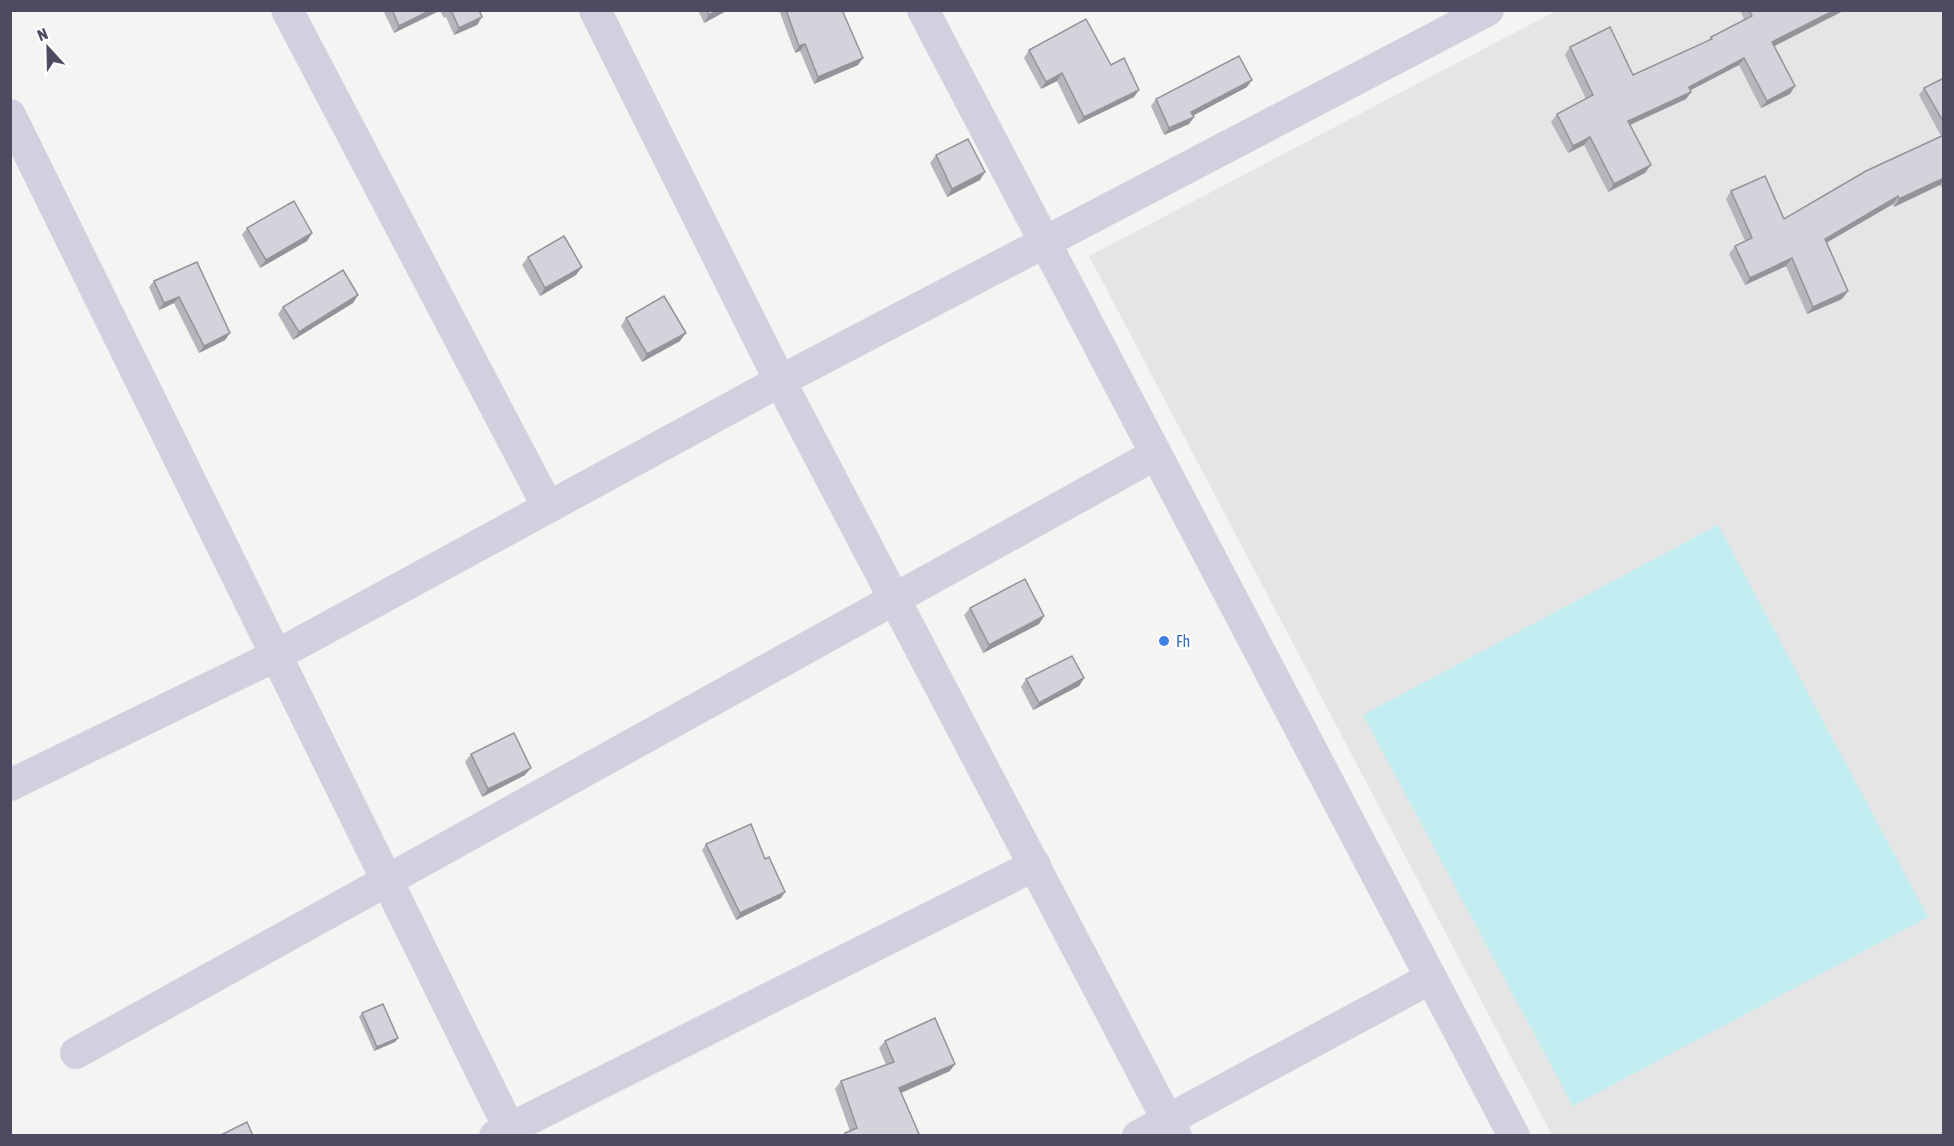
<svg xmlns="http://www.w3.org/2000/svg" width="1954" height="1146" font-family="'Asap Condensed',sans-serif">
<rect width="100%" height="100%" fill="#f5f4f3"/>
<path fill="#e6e5e5" d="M 1556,11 L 1943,11 L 1943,1135 L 1552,1135 L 1089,256 Z"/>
<path fill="#c2eef1" d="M 1718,525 L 1928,917 L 1573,1106 L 1363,715 Z"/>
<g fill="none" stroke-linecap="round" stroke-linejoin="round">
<g stroke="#d2cfdf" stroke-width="32">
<path d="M 287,10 L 548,507"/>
<path d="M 595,10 L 780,381 L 1176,1136"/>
<path d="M 923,10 L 1514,1136"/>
<path d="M 10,115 L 509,1128"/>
<path d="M 10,785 L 277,655 L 780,381 L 1488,10"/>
<path d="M 76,1053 L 1156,454"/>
<path d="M 495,1136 L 1035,865"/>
<path d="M 1138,1136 L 1431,978"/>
</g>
</g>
<g fill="#b6b5bb">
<path d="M 383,10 L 479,10 L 477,25 L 454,35 L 446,17 L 444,18 L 440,11 L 394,33 Z"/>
<path d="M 698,10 L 728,10 L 704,23 Z"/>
<path d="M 779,10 L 842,10 L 858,65 L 814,84 L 800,51 L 795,53 Z"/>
<path d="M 1740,10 L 1845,10 L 1774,46 L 1790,94 L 1761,108 L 1739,65 L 1691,90 L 1691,92 L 1686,99 L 1630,125 L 1645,173 L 1608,192 L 1584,145 L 1568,153 L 1551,122 L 1557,114 L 1586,99 L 1565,55 L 1570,47 L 1633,75 L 1708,41 L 1711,37 L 1744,19 Z"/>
<path d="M 1029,50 L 1111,65 L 1134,97 L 1078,124 L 1057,81 L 1041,89 L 1024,58 Z"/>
<path d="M 1944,78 L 1944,191 L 1940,185 L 1894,207 L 1893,204 L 1826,243 L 1848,291 L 1842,299 L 1807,314 L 1786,266 L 1745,285 L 1729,254 L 1735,246 L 1745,241 L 1726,199 L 1731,191 L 1784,219 L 1941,136 L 1919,95 L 1924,88 Z"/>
<path d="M 1247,87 L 1193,115 L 1194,117 L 1189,124 L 1164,135 L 1151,106 L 1156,99 Z"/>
<path d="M 936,155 L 980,180 L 947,197 L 930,163 Z"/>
<path d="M 247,228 L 312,233 L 307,241 L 260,268 L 242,235 Z"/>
<path d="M 528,257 L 576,275 L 540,296 L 522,265 Z"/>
<path d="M 197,262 L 230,333 L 225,340 L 199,353 L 174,303 L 159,310 L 149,287 L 154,281 Z"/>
<path d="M 358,295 L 353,303 L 293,340 L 278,314 L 283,307 Z"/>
<path d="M 626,318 L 680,341 L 642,362 L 621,326 Z"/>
<path d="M 970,608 L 1044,616 L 1039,624 L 983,653 L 964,615 Z"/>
<path d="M 1084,678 L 1079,686 L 1033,710 L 1021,687 L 1026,679 Z"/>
<path d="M 471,754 L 525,775 L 482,797 L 465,762 Z"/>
<path d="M 706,844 L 781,898 L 736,920 L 702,850 Z"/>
<path d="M 362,1013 L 398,1038 L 395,1042 L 374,1051 L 359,1017 Z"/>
<path d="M 885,1041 L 950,1071 L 901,1093 L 919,1134 L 918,1136 L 844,1136 L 845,1133 L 850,1131 L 835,1089 L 841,1081 L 886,1065 L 879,1048 Z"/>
</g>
<g fill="#949399">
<path d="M 431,10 L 440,10 L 394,33 L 399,26 Z"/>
<path d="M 718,10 L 728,10 L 704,23 L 709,15 Z"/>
<path d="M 1835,10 L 1845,10 L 1767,50 L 1772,42 Z"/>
<path d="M 482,17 L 477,25 L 454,35 L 459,28 Z"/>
<path d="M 805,44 L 800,51 L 795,53 L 799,46 Z"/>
<path d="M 863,58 L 858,65 L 814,84 L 818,77 Z"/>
<path d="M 1744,58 L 1739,65 L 1683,94 L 1689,87 Z"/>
<path d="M 1062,73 L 1057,81 L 1041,89 L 1046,82 Z"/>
<path d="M 1252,80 L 1247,87 L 1187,119 L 1191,112 Z"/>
<path d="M 1795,86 L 1790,94 L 1761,108 L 1767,101 Z"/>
<path d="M 1139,90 L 1134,97 L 1078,124 L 1084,117 Z"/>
<path d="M 1691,92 L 1686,99 L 1623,128 L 1628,121 Z"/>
<path d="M 1194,117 L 1189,124 L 1164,135 L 1169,128 Z"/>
<path d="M 1590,137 L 1584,145 L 1568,153 L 1573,146 Z"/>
<path d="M 1651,165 L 1645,173 L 1608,192 L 1614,184 Z"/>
<path d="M 985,172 L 980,180 L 947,197 L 952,189 Z"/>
<path d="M 1944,178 L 1944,180 L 1940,185 L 1894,207 L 1899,199 Z"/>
<path d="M 1898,196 L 1893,204 L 1819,247 L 1825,239 Z"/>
<path d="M 312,233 L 307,241 L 260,268 L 266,260 Z"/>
<path d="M 1792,258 L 1786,266 L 1745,285 L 1750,278 Z"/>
<path d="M 582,267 L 576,275 L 540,296 L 545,288 Z"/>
<path d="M 1848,291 L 1842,299 L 1807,314 L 1813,307 Z"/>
<path d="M 358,295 L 353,303 L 293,340 L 299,332 Z"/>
<path d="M 179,297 L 174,303 L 159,310 L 164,303 Z"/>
<path d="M 230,333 L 225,340 L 199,353 L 204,346 Z"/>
<path d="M 686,333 L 680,341 L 642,362 L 647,354 Z"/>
<path d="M 1044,616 L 1039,624 L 983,653 L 989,645 Z"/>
<path d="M 1084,678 L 1079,686 L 1033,710 L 1039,703 Z"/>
<path d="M 531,768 L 525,775 L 482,797 L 488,789 Z"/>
<path d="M 785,892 L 781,898 L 736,920 L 740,913 Z"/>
<path d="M 398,1038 L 395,1042 L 374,1051 L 377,1047 Z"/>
<path d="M 955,1064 L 950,1071 L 894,1096 L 899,1088 Z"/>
</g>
<g fill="#d4d2da" stroke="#949399" stroke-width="1.5">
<path d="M 392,10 L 431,10 L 399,26 Z"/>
<path d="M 451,10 L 479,10 L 482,17 L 459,28 Z"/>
<path d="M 707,10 L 718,10 L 709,15 Z"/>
<path d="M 786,10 L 842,10 L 863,58 L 818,77 L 805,44 L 799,46 Z"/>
<path d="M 1749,10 L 1835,10 L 1772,42 L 1795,86 L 1767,101 L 1744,58 L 1689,87 L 1691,92 L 1628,121 L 1651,165 L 1614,184 L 1590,137 L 1573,146 L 1557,114 L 1593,95 L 1570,47 L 1610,27 L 1633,75 L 1712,39 L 1711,37 L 1752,16 Z"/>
<path d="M 1086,19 L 1111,65 L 1124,58 L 1139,90 L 1084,117 L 1062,73 L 1046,82 L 1029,50 Z"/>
<path d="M 1239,56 L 1252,80 L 1191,112 L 1194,117 L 1169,128 L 1156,99 Z"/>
<path d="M 1944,78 L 1944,123 L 1924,88 Z"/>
<path d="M 1944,135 L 1944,178 L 1899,199 L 1898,196 L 1825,239 L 1848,291 L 1813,307 L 1792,258 L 1750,278 L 1735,246 L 1752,238 L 1731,191 L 1765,176 L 1784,219 L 1866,171 Z"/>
<path d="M 968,139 L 985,172 L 952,189 L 936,155 Z"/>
<path d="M 294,201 L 312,233 L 266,260 L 247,228 Z"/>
<path d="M 564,236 L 582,267 L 545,288 L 528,257 Z"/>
<path d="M 197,262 L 230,333 L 204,346 L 179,297 L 164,303 L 154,281 Z"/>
<path d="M 343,270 L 358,295 L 299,332 L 283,307 Z"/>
<path d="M 664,296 L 686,333 L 647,354 L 626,318 Z"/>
<path d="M 1025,579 L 1044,616 L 989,645 L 970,608 Z"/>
<path d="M 1072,656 L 1084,678 L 1039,703 L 1026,679 Z"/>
<path d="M 514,733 L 531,768 L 488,789 L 471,754 Z"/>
<path d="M 751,824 L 765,859 L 769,857 L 785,892 L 740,913 L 706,844 Z"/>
<path d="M 383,1004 L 398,1038 L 377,1047 L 362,1013 Z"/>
<path d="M 935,1018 L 955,1064 L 899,1088 L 919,1134 L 916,1136 L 846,1136 L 845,1133 L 857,1128 L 841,1081 L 894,1062 L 885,1041 Z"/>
<path d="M 247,1122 L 253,1136 L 219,1136 Z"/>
</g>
<circle fill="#3f7fe0" stroke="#fff" stroke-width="2" cx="1164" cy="641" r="6"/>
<g text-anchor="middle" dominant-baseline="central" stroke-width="5" stroke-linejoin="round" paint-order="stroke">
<g font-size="16" fill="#366cbe" stroke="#fff" text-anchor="start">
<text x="1176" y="641">Fh</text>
</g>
</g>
<rect width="1954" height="1146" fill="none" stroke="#4d4a61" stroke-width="24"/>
<g transform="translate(48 48) rotate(338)" stroke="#ffffff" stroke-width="4.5" paint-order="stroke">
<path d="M0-4.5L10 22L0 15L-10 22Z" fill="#4d4a61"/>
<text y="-9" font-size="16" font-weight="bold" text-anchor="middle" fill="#4d4a61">N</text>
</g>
</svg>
